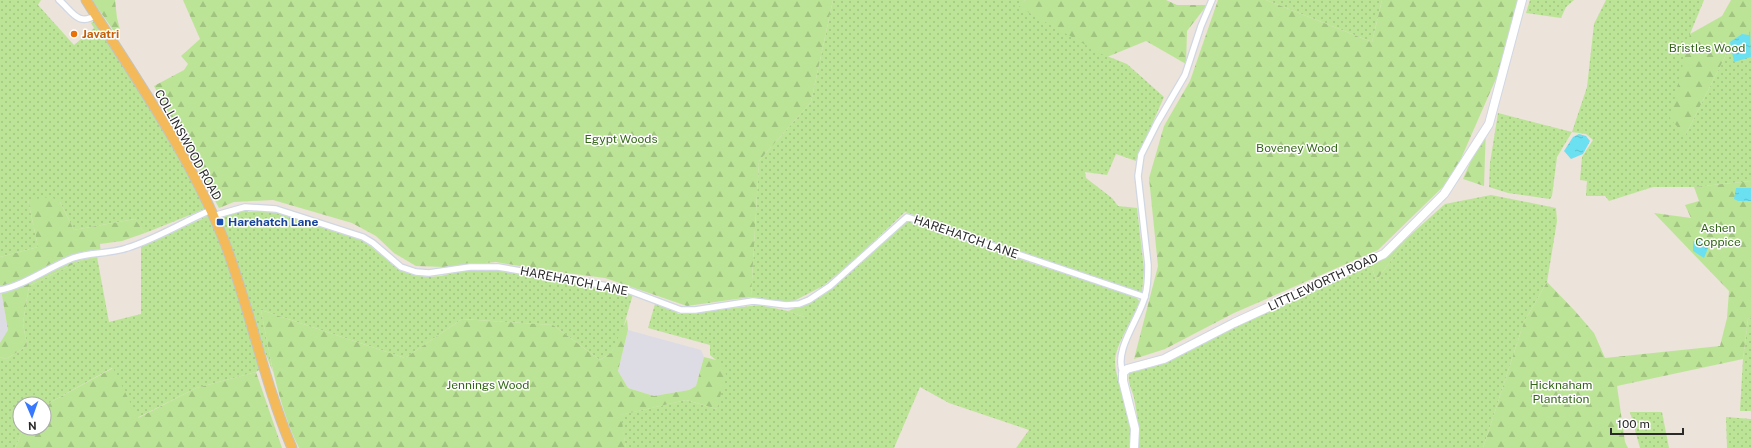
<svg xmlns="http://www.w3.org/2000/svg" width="1751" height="448" font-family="'Public Sans',sans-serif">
<defs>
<pattern id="grass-dots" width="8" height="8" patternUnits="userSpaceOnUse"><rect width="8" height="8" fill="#bce496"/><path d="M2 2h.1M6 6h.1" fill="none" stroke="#a2c481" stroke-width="1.8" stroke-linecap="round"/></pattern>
<pattern id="forest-firs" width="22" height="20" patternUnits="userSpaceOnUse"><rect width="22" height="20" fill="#bce496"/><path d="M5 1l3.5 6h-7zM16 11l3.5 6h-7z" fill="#a2c481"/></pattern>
<pattern id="water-ripples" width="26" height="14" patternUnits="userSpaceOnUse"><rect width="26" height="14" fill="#6be0f1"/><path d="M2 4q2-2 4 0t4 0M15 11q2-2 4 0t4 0" fill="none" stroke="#5dc0cf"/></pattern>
</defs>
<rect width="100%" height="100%" fill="#ece3db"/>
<g fill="#dddce4">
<path d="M 0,284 L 8,330 L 0,344 Z"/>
<path d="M 628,330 L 701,350 L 704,357 L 696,386 L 689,390 L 654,396 L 628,388 L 618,371 Z"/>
</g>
<g fill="url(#grass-dots)">
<path d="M 0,0 L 41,0 L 38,5 L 74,45 L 94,28 L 91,23 L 94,21 L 98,24 L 168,135 L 206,205 L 205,209 L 145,233 L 135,219 L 74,230 L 60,202 L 28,200 L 38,247 L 0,257 Z"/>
<path d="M 833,0 L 1025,0 L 1020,7 L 1107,56 L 1127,64 L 1164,97 L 1136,161 L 1116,154 L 1107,175 L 1085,172 L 1086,178 L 1112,198 L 1118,206 L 1137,208 L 1144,269 L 1142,293 L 905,212 L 852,262 L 823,286 L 790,303 L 751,297 L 759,161 L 811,102 Z"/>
<path d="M 1266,0 L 1382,0 L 1372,42 Z"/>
<path d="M 1530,0 L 1574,0 L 1566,7 L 1561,18 L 1526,13 Z"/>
<path d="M 1606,0 L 1704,0 L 1690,34 L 1685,136 L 1729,49 L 1751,43 L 1751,181 L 1694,187 L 1653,187 L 1609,201 L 1605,196 L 1586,196 L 1587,181 L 1580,180 L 1582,157 L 1593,140 L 1586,134 L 1572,132 L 1557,157 L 1552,196 L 1550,199 L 1508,193 L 1489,187 L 1490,163 L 1498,113 L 1572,132 L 1587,87 L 1594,24 Z"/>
<path d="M 1491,195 L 1556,208 L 1557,221 L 1547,282 L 1524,322 L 1483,448 L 1138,448 C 1140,432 1137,414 1134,398 C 1132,389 1127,382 1129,373 L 1159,365 L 1236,326 L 1371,264 L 1376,281 L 1408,237 L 1445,204 Z"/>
<path d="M 243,208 L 248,209 L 248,212 L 261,211 L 288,214 L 359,237 L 395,266 L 409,273 L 427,277 L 441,276 L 460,271 L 498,269 L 606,287 L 633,294 L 622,332 L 611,353 L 600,360 L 553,325 L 462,319 L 405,358 L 261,310 L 273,372 L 255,328 L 220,224 L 221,218 Z"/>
<path d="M 209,215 L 220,238 L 262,368 L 256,372 L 196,388 L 137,418 L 112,368 L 51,402 L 44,409 L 44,404 L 20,404 L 20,428 L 24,428 L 15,448 L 0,448 L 0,357 L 6,359 L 27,346 L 23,323 L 29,286 L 80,261 L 97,257 L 109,322 L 141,314 L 141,245 L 202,219 L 201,216 Z"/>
<path d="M 909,219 L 1031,263 L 1134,295 L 1140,302 C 1133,320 1116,343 1115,361 C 1115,372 1119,381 1122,391 C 1128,411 1134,427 1131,448 L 1016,448 L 1029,430 L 949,403 L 920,387 L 894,448 L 626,448 L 620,415 L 686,400 L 717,409 L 716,360 L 710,355 L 710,345 L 648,328 L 655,304 L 676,311 L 678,314 L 760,305 L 788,311 L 804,317 L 804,304 L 822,295 Z"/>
<path d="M 1751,318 L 1751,411 L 1740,411 L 1743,359 L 1748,319 Z"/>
<path d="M 1630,412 L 1662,412 L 1669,448 L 1640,448 Z"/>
<path d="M 1726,417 L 1751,419 L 1751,448 L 1727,448 Z"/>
</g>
<g fill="url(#forest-firs)">
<path d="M 92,0 L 115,0 L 117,18 L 120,30 L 118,37 Z"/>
<path d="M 183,0 L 833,0 L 811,102 L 759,161 L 751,297 L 687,306 L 605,278 L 543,270 L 496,262 L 445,267 L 416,266 L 394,253 L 376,236 L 352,223 L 273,200 L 234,202 L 219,208 L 154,86 L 184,70 L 188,64 L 181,56 L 200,39 Z"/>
<path d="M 1025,0 L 1166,0 L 1177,5 L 1207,5 L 1187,31 L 1186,64 L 1146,41 L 1107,57 L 1019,7 Z"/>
<path d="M 1218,0 L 1266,0 L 1372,42 L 1382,0 L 1518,0 L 1498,74 L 1453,177 L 1378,250 L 1234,313 L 1165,349 L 1134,359 L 1158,266 L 1149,178 L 1164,126 L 1190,81 Z"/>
<path d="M 1731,0 L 1751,0 L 1751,43 L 1729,49 L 1685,136 L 1670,118 L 1690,34 L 1722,16 Z"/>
<path d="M 1486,126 L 1484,186 L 1463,179 Z"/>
<path d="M 1751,181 L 1751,318 L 1748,319 L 1743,359 L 1617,386 L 1625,442 L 1628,448 L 1483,448 L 1524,322 L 1547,282 L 1575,311 L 1594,333 L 1605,358 L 1720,346 L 1727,318 L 1729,291 L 1654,213 L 1691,218 L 1685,205 L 1699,201 L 1694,187 Z"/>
<path d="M 51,197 L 60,202 L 74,230 L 135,219 L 145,233 L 122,241 L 100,244 L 101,256 L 80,261 L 29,286 L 23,323 L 27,346 L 6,359 L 0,357 L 0,343 L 8,330 L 0,284 L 0,257 L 38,247 L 28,200 Z"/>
<path d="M 1408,237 L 1376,281 L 1371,264 Z"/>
<path d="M 804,304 L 804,317 L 788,311 Z"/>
<path d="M 261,310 L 405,358 L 462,319 L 553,325 L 600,360 L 611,353 L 627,319 L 628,330 L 618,371 L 628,388 L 654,396 L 689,390 L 696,386 L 704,357 L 716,360 L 726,374 L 717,409 L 686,400 L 621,415 L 626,448 L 299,448 C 278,405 270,357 261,310 Z"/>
<path d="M 113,368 L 138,418 L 196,388 L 256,372 L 282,448 L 15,448 L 24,428 L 44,428 L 44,409 L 51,402 Z"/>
</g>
<g fill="url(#water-ripples)">
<path d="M 1750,30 L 1751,57 L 1734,62 L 1730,42 L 1742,34 L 1749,35 Z"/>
<path d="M 1579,134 L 1586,136 L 1590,141 L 1583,154 L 1571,159 L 1564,151 L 1573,137 Z"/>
<path d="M 1736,188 L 1751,188 L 1751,201 L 1738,201 L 1734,199 Z"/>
<path d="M 1699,238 L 1704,239 L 1708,248 L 1704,258 L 1693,251 L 1693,242 Z"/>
</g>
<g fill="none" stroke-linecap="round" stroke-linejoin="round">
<g stroke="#d0d7e3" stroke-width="8">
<g id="street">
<path d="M 59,0 C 72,11 78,27 96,15"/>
<path d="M 213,216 L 245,207 L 276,209 L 363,237 L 373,243 L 401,267 L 416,272 L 429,273 L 470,267 L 498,267 L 625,289 L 681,310 L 695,310 L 753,301 L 786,305 L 799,304 L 809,300 L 830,286 L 907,217 L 1145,297"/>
<path d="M 0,290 C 23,286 49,267 73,258 C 90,252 110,254 127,248 C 156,239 183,222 211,210"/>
<path d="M 1123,373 C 1113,350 1140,318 1145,296 C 1148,286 1148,275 1148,265 L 1138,176 L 1141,155 L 1157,123 L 1185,75 L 1201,26 L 1212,0"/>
</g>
</g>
<g stroke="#d0d7e3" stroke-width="10">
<path id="secondary" d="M 1134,448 L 1135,429 L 1123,381 L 1123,373 L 1127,369 L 1164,359 L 1234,323 L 1384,254 L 1444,194 L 1489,124 L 1522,0"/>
</g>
<g stroke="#c3c3c3" stroke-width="11">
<path id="primary" d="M 86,0 C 135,77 189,154 223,238 C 250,307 263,380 292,448"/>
</g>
<use href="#street" stroke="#fff" stroke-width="5.5"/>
<use href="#secondary" stroke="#fff" stroke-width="8"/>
<use href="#primary" stroke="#f4ba59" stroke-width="9"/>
</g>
<circle fill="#e8710a" stroke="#fff" stroke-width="1.5" cx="74" cy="34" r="4"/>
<rect fill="#1a4fb4" stroke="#fff" stroke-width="1.5" x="216" y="218" width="8" height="8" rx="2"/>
<g text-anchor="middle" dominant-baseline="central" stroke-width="3" stroke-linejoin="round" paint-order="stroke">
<g font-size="12" font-weight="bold" fill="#c56008" stroke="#fff" text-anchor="start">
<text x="82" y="34">Javatri</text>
</g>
<g font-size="12" fill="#346818" stroke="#fff">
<text x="1707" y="48">Bristles Wood</text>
<text x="621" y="139">Egypt Woods</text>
<text x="1297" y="148">Boveney Wood</text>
<text x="1718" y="228">Ashen<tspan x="1718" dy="14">Coppice</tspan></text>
<text x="488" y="385">Jennings Wood</text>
<text x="1561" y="385">Hicknaham<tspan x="1561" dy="14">Plantation</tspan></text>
</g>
<g font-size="12" fill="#2a2a2a" stroke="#fff">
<text transform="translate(188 145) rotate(61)">COLLINSWOOD ROAD</text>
<text transform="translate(966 237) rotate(19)">HAREHATCH LANE</text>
<text transform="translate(574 281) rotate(11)">HAREHATCH LANE</text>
<text transform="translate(1323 282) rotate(-25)">LITTLEWORTH ROAD</text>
</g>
<g font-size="12" font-weight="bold" fill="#164399" stroke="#fff" text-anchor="start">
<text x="228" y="222">Harehatch Lane</text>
</g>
</g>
<g transform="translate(32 416) rotate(178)"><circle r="19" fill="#ffffff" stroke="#aaaaaa"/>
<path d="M0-3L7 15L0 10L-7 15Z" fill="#3778fe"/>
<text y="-6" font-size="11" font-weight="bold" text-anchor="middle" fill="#2a2a2a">N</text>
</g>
<path d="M1611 428v6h72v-6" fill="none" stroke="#2a2a2a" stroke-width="2"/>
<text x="1617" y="428" font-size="12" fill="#2a2a2a" stroke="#ffffff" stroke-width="3" paint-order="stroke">100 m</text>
</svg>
